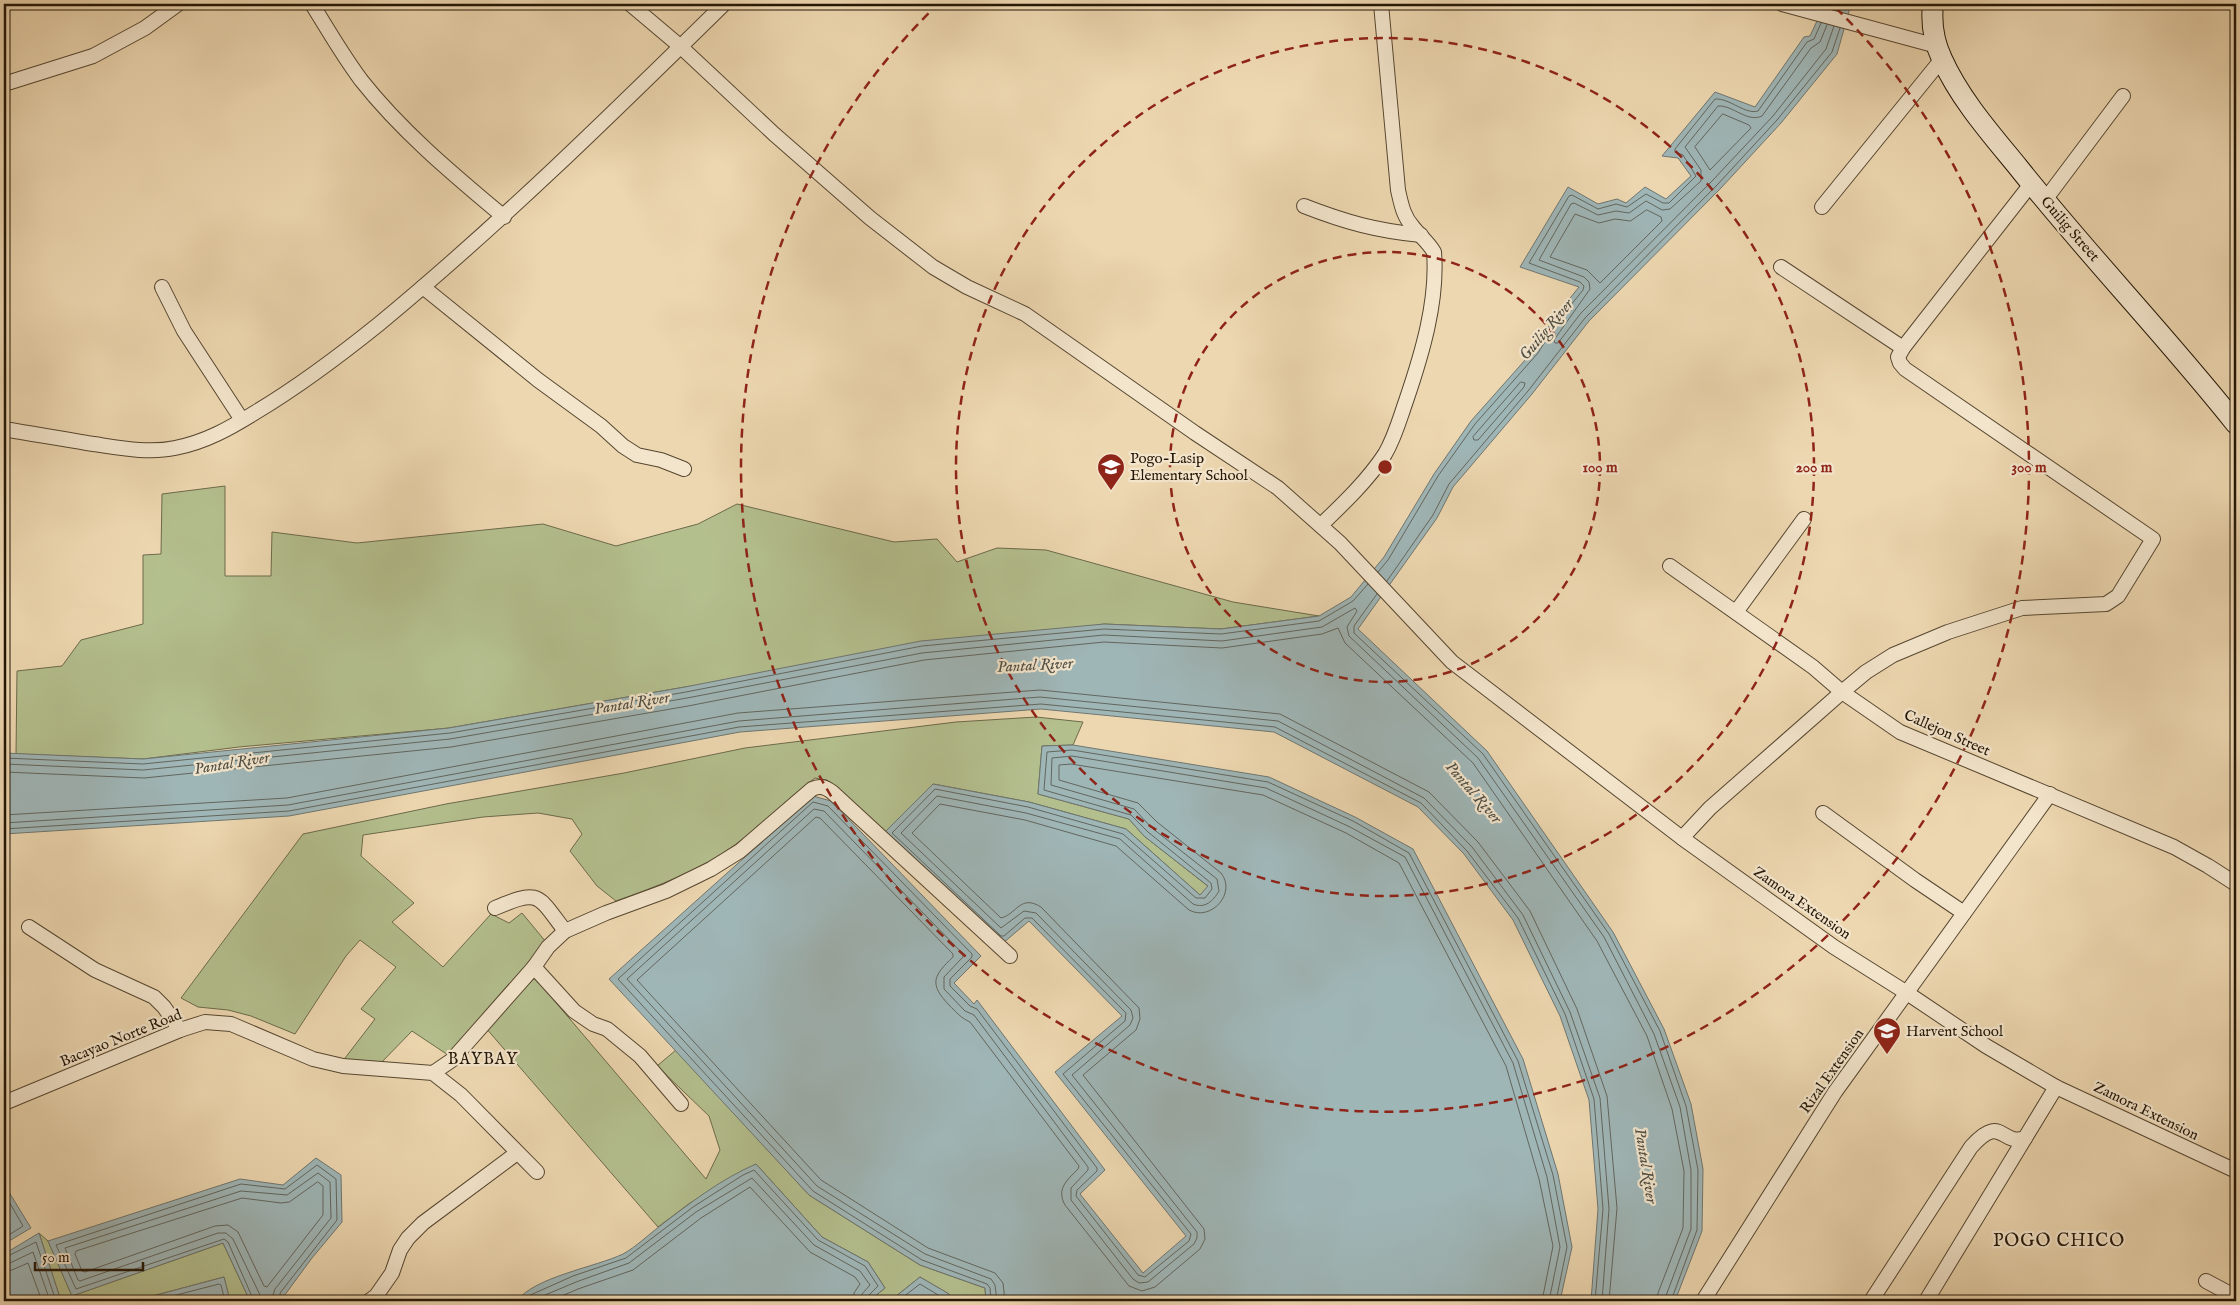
<svg xmlns="http://www.w3.org/2000/svg" width="2240" height="1305" font-family="'IM FELL English',serif">
<rect width="100%" height="100%" fill="#edd7b0"/>
<filter id="stains"><feTurbulence type="fractalNoise" baseFrequency=".004" numOctaves="4"/><feColorMatrix values="0 0 0 0 .2 0 0 0 0 .09 0 0 0 0 .02 0 0 0 .5 -.17"/></filter>
<radialGradient id="worn" r=".72"><stop offset=".6" stop-color="#630" stop-opacity="0"/><stop offset="1" stop-color="#630" stop-opacity=".3"/></radialGradient>
<g fill="#b4bf8e" stroke="#6c6a4a">
<path d="M 225,486 L 225,576 L 271,576 L 272,532 L 357,543 L 543,524 L 616,546 L 698,524 L 737,504 L 894,542 L 937,539 L 957,562 L 997,548 L 1046,550 L 1233,602 L 1319,616 L 1221,629 L 1104,624 L 685,687 L 449,728 L 239,747 L 143,759 L 16,754 L 17,671 L 62,666 L 81,640 L 143,624 L 143,555 L 161,554 L 162,494 Z"/>
<path d="M 1036,717 L 1083,722 L 1073,745 L 1042,746 L 1038,794 L 1129,819 L 1144,836 L 1209,887 L 1200,895 L 1126,829 L 1029,802 L 933,784 L 884,833 L 827,780 L 815,778 C 788,798 764,824 736,844 C 701,870 658,886 616,901 L 597,886 L 570,851 L 582,834 L 572,819 L 538,813 L 483,817 L 363,835 L 361,856 L 414,903 L 392,922 L 443,967 L 491,914 L 509,923 L 522,913 L 546,942 L 448,1055 L 412,1031 L 378,1066 L 342,1062 L 375,1019 L 361,1009 L 396,967 L 360,940 L 346,956 L 295,1034 L 251,1016 L 228,1010 L 198,1007 L 181,998 L 303,834 L 446,804 L 624,773 L 745,748 L 956,722 Z"/>
<path d="M 535,978 L 706,1179 L 720,1150 L 709,1116 L 657,1066 L 676,1050 L 809,1195 L 920,1265 L 985,1288 L 986,1301 L 954,1301 L 949,1294 L 920,1277 L 890,1301 L 869,1301 L 885,1288 L 868,1262 L 822,1237 L 756,1164 L 690,1203 L 658,1227 L 485,1027 Z"/>
<path d="M 39,1233 L 48,1241 L 72,1296 L 223,1243 L 250,1301 L 230,1301 L 224,1277 L 134,1301 L 61,1301 Z"/>
</g>
<g fill="#9fb6b7" stroke="#6e7670">
<path d="M 1825,4 L 1851,4 L 1837,54 L 1781,123 L 1721,188 L 1589,321 L 1532,394 L 1453,487 L 1437,518 L 1358,629 L 1487,751 L 1613,932 L 1664,1029 L 1691,1104 L 1703,1169 L 1702,1231 L 1675,1301 L 1591,1301 L 1598,1209 L 1589,1100 L 1560,1016 L 1513,920 L 1464,854 L 1418,807 L 1274,732 L 1041,709 L 740,732 L 289,816 L 4,834 L 4,753 L 143,759 L 449,728 L 685,687 L 921,641 L 1104,624 L 1221,629 L 1319,616 L 1351,597 L 1384,557 L 1434,474 L 1471,421 L 1534,350 L 1554,318 L 1579,287 L 1520,267 L 1568,187 L 1598,204 L 1617,199 L 1626,203 L 1645,187 L 1666,199 L 1691,176 L 1678,158 L 1662,156 L 1715,92 L 1755,107 L 1804,37 L 1810,36 Z"/>
<path d="M 1073,745 L 1269,777 L 1355,817 L 1413,849 L 1523,1059 L 1558,1174 L 1572,1247 L 1560,1301 L 986,1301 L 985,1288 L 920,1265 L 809,1195 L 609,979 L 813,796 L 831,801 L 981,956 L 954,983 L 974,1004 L 977,1000 L 1105,1170 L 1080,1194 L 1143,1273 L 1186,1236 L 1055,1072 L 1122,1016 L 1029,921 L 1002,944 L 884,833 L 933,784 L 1029,802 L 1126,829 L 1200,895 L 1208,886 L 1144,836 L 1129,819 L 1038,794 L 1042,746 Z"/>
<path d="M 316,1158 L 341,1175 L 342,1222 L 312,1258 L 284,1296 L 287,1301 L 250,1301 L 223,1243 L 72,1296 L 48,1241 L 240,1179 L 283,1185 Z"/>
<path d="M 756,1164 L 822,1237 L 868,1262 L 885,1288 L 869,1301 L 517,1301 C 534,1277 596,1267 623,1254 C 636,1247 648,1235 660,1226 C 690,1203 721,1179 756,1164 Z"/>
<path d="M 4,1184 L 31,1228 L 4,1244 Z"/>
<path d="M 39,1233 L 61,1301 L 4,1301 L 4,1254 Z"/>
<path d="M 224,1277 L 230,1301 L 134,1301 Z"/>
<path d="M 920,1277 L 949,1294 L 954,1301 L 890,1301 Z"/>
</g>
<g fill="none" stroke-linecap="round" stroke-linejoin="round">
<g stroke="#62665e" stroke-width="1">
<path d="M 1827,25 L 1820,42 L 1811,48 L 1762,116 C 1747,123 1733,105 1718,106 L 1685,147 L 1701,170 L 1701,181 L 1670,209 L 1662,210 L 1646,201 L 1629,213 L 1616,211 L 1598,215 L 1574,203 L 1571,204 L 1539,260 L 1584,277 L 1589,282 L 1590,289 L 1554,340 L 1555,343 L 1558,343 L 1581,313 L 1713,180 L 1773,116 L 1826,49 L 1834,26"/>
<path d="M 1723,114 L 1749,125 L 1751,128 L 1710,170 L 1695,147 Z"/>
<path d="M 1647,210 L 1661,217 L 1662,221 L 1600,283 L 1587,270 L 1550,257 L 1575,214 L 1599,223 L 1615,219 L 1630,221 Z"/>
<path d="M 1521,382 L 1525,383 L 1524,387 L 1478,440 L 1474,440 L 1473,437 Z"/>
<path d="M 1378,572 L 1388,560 L 1438,476 L 1475,424 L 1538,353 L 1558,321 L 1583,290 L 1584,286 L 1580,282 L 1529,263 L 1569,196 L 1572,195 L 1598,209 L 1616,204 L 1627,207 L 1646,194 L 1663,203 L 1669,203 L 1696,176 L 1683,155 L 1675,152 L 1675,149 L 1715,99 C 1730,98 1745,115 1758,111 L 1807,42 L 1814,39 L 1821,23"/>
<path d="M 1387,581 L 1433,515 L 1449,484 L 1528,391 L 1585,318 L 1718,184 L 1777,120 L 1832,52 L 1840,28"/>
<path d="M 1377,594 L 1354,626 L 1354,633 L 1483,754 L 1609,934 L 1660,1031 L 1686,1106 L 1698,1170 L 1697,1230 L 1671,1301"/>
<path d="M 4,758 L 143,764 L 450,733 L 686,692 L 922,646 L 1104,629 L 1221,634 L 1319,621 L 1353,601 L 1368,584"/>
<path d="M 4,764 L 143,770 L 450,739 L 687,698 L 922,653 L 1104,635 L 1222,641 L 1322,627 L 1355,608 L 1357,611 L 1347,627 L 1349,636 L 1478,758 L 1604,937 L 1654,1034 L 1680,1107 L 1691,1170 L 1691,1229 L 1664,1301"/>
<path d="M 4,772 L 144,778 L 451,747 L 688,706 L 924,660 L 1104,642 L 1222,648 L 1322,634 L 1338,628 L 1345,643 L 1473,763 L 1597,941 L 1647,1036 L 1672,1109 L 1684,1171 L 1683,1228 L 1658,1293 L 1657,1301"/>
<path d="M 4,815 L 287,798 L 738,713 L 1040,690 L 1280,714 L 1429,792 L 1478,842 L 1530,911 L 1577,1009 L 1607,1096 L 1617,1208 L 1609,1301"/>
<path d="M 4,823 L 288,805 L 739,721 L 1040,697 L 1278,721 L 1424,798 L 1472,847 L 1523,915 L 1570,1012 L 1600,1098 L 1609,1209 L 1602,1301"/>
<path d="M 4,829 L 289,811 L 739,727 L 1041,704 L 1275,727 L 1421,803 L 1467,851 L 1518,918 L 1565,1014 L 1594,1099 L 1603,1209 L 1595,1301"/>
<path d="M 318,1182 L 323,1186 L 323,1215 L 267,1287 L 264,1286 L 238,1232 L 228,1225 L 215,1226 L 85,1272 L 82,1271 L 75,1254 L 76,1251 L 242,1198 L 281,1203 L 289,1202 Z"/>
<path d="M 4,1193 L 23,1226 L 4,1238"/>
<path d="M 4,1258 L 36,1242 L 56,1301"/>
<path d="M 4,1264 L 10,1263 L 33,1252 L 50,1301"/>
<path d="M 4,1271 L 12,1270 L 28,1263 L 42,1301"/>
<path d="M 153,1301 L 219,1284 L 221,1285 L 225,1301"/>
<path d="M 254,1301 L 228,1242 L 224,1239 L 76,1289 L 56,1245 L 241,1184 L 285,1189 L 317,1165 L 336,1179 L 337,1220 L 280,1293 L 281,1301"/>
<path d="M 261,1301 L 260,1295 L 233,1239 L 226,1233 L 218,1233 L 80,1281 L 78,1280 L 65,1248 L 241,1191 L 287,1195 L 318,1173 L 330,1182 L 331,1218 L 275,1289 L 273,1295 L 274,1301"/>
<path d="M 523,1301 L 526,1297 L 573,1276 L 626,1258 L 693,1207 L 743,1175 L 754,1170 L 818,1240 L 865,1266 L 878,1286 L 868,1296 L 867,1301"/>
<path d="M 531,1301 L 576,1282 L 629,1263 L 696,1212 L 752,1178 L 814,1245 L 860,1271 L 870,1285 L 862,1294 L 860,1301"/>
<path d="M 550,1301 L 578,1289 L 633,1270 L 701,1218 L 750,1187 L 810,1252 L 855,1277 L 860,1284 L 854,1293 L 853,1301"/>
<path d="M 898,1301 L 920,1284 L 948,1301"/>
<path d="M 991,1301 L 990,1288 L 987,1284 L 922,1260 L 813,1191 L 618,979 L 813,802 L 828,806 L 972,954 L 972,957 L 950,979 L 950,986 L 970,1006 L 977,1009 L 1097,1168 L 1097,1171 L 1077,1190 L 1076,1196 L 1138,1275 L 1145,1277 L 1189,1241 L 1191,1234 L 1063,1074 L 1125,1021 L 1126,1013 L 1032,918 L 1025,918 L 1004,936 L 1001,936 L 892,833 L 935,789 L 1028,807 L 1123,834 L 1196,898 L 1205,898 L 1212,889 L 1211,883 L 1148,832 L 1131,815 L 1044,790 L 1047,752 L 1072,750 L 1268,782 L 1353,821 L 1409,853 L 1518,1061 L 1553,1175 L 1567,1247 L 1556,1301"/>
<path d="M 997,1301 L 995,1285 L 991,1279 L 925,1254 L 817,1186 L 627,979 L 814,809 L 824,811 L 963,954 L 963,957 L 944,977 L 944,989 L 965,1011 L 974,1015 L 1088,1167 L 1088,1170 L 1071,1188 L 1071,1200 L 1133,1279 L 1139,1283 L 1148,1282 L 1194,1244 L 1197,1238 L 1197,1232 L 1072,1075 L 1130,1025 L 1133,1018 L 1131,1010 L 1036,913 L 1024,911 L 1001,928 L 901,833 L 937,796 L 1026,813 L 1120,839 L 1193,904 C 1205,909 1213,901 1219,891 L 1217,879 L 1152,828 L 1134,809 L 1051,785 L 1052,758 L 1072,756 L 1266,788 L 1350,827 L 1405,857 L 1513,1063 L 1547,1177 L 1560,1247 L 1549,1301"/>
<path d="M 1005,1301 L 1003,1283 L 995,1273 L 928,1248 L 821,1180 L 637,980 L 816,817 L 820,818 L 953,954 L 953,957 C 933,976 929,984 949,1005 C 956,1012 961,1018 970,1022 L 1079,1166 L 1078,1169 C 1067,1180 1056,1189 1065,1205 L 1129,1286 L 1142,1291 L 1155,1287 L 1200,1249 L 1205,1239 L 1204,1229 L 1083,1075 L 1136,1030 L 1140,1019 L 1139,1008 L 1041,907 C 1020,894 1017,914 1001,918 L 912,833 L 940,804 L 1025,820 L 1116,846 L 1189,910 C 1211,922 1237,893 1221,873 L 1157,822 L 1138,803 L 1059,780 L 1059,765 L 1071,764 L 1263,795 L 1346,833 L 1399,863 L 1506,1066 L 1539,1179 L 1553,1246 L 1542,1301"/>
</g>
<g stroke="#564630" stroke-width="16">
<g id="street">
<path d="M 312,4 C 328,30 343,56 361,80 C 402,132 454,175 504,217"/>
<path d="M 630,4 L 681,47 L 774,134 L 870,218 L 933,267 L 967,287 L 1025,314 L 1195,433 L 1278,488 L 1340,543 L 1452,662 L 1682,838 L 1834,947 L 1907,993 L 1986,1046 L 2056,1087 L 2236,1171"/>
<path d="M 1782,4 L 1937,46"/>
<path d="M 4,84 L 93,56 L 145,28 L 178,4"/>
<path d="M 2045,200 L 2123,96"/>
<path d="M 1304,206 C 1345,222 1377,231 1421,235"/>
<path d="M 1822,207 L 1942,59"/>
<path d="M 1781,267 L 1903,348"/>
<path d="M 162,287 L 184,331 L 242,420"/>
<path d="M 423,287 L 538,380 L 601,426 L 623,446 L 637,455 L 661,460 L 684,469"/>
<path d="M 4,429 C 32,434 59,438 87,443 C 116,447 147,454 175,448 C 206,442 230,428 256,412 C 301,385 338,357 379,324 C 500,224 612,114 724,4"/>
<path d="M 1321,525 C 1344,503 1368,480 1385,454 C 1395,437 1400,418 1406,401 C 1422,354 1438,301 1434,252 C 1428,242 1420,236 1413,227 C 1403,216 1401,203 1398,190 L 1381,4"/>
<path d="M 1670,566 L 1813,667 L 1842,692 L 1900,732 L 2174,847 L 2208,866 L 2236,884"/>
<path d="M 1736,612 L 1804,519"/>
<path d="M 1823,813 L 1915,880 L 1964,913"/>
<path d="M 1682,838 L 1710,808 L 1842,692 L 1866,672 L 1893,655 L 1948,632 L 2022,608 L 2106,604 L 2118,596 L 2153,539 L 1905,369 L 1900,363 L 1898,357 L 1903,348 L 2031,184"/>
<path d="M 495,908 C 540,889 537,894 565,931"/>
<path d="M 29,927 L 95,970 L 154,997 L 164,1007 L 180,1030"/>
<path d="M 534,967 L 574,1011 L 593,1024 L 607,1029 L 640,1056 L 681,1104"/>
<path d="M 433,1073 L 452,1060 L 534,967 L 548,947 L 565,931 L 606,913 L 666,891 L 711,869 L 740,851 L 812,789 C 820,785 825,787 832,792 L 1010,956"/>
<path d="M 4,1103 L 180,1030 L 205,1022 L 231,1024 L 313,1059 L 343,1066 L 433,1073 L 461,1095 L 537,1172"/>
<path d="M 2206,1281 L 2236,1297"/>
<path d="M 369,1301 L 376,1296 L 392,1273 L 400,1250 L 408,1238 L 423,1223 L 517,1153"/>
<path d="M 1703,1301 L 1835,1092 L 2050,794"/>
<path d="M 1871,1301 L 1971,1147 C 2002,1112 2001,1147 2025,1138 L 2056,1087"/>
<path d="M 1926,1301 L 2025,1138"/>
</g>
</g>
<g stroke="#241606" stroke-width="22">
<path id="secondary" d="M 1933,4 C 1931,22 1934,42 1942,59 C 1960,99 1991,134 2018,167 C 2088,255 2166,336 2236,424"/>
</g>
<use href="#street" stroke="#f3e5cc" stroke-width="14"/>
<use href="#secondary" stroke="#f3e5cc" stroke-width="20"/>
</g>
<g fill="none" stroke="#8f2418" stroke-width="2.5" stroke-dasharray="9 6">
<circle cx="1385" cy="467" r="215"/>
<circle cx="1385" cy="467" r="429"/>
<path d="M1836 8A644 644 0 1 1 934 8"/>
</g>
<defs>
<g id="school-pin" transform="scale(1.4375)"><path d="M0 17L-7.5 6A9.5 9.5 0 1 1 7.5 6Z" fill="#8f2418" stroke="#f3e5cc"/><path d="M0-5L7-2L0 1L-7-2ZM-4 1L0 2.5L4 1V4Q0 6-4 4Z" fill="#fff"/></g>
</defs>
<g fill-rule="evenodd">
<use href="#school-pin" x="1111" y="467"/>
<use href="#school-pin" x="1887" y="1031"/>
</g>
<g text-anchor="middle" dominant-baseline="central" stroke-width="4.5" stroke-linejoin="round" paint-order="stroke">
<g font-size="15" fill="#241606" stroke="#f3e5cc">
<text transform="translate(2070 229) rotate(49)">Guilig Street</text>
<text transform="translate(1947 733) rotate(24)">Callejon Street</text>
<text transform="translate(1802 903) rotate(35)">Zamora Extension</text>
<text transform="translate(121 1038) rotate(-22)">Bacayao Norte Road</text>
<text transform="translate(1832 1071) rotate(-55)">Rizal Extension</text>
<text transform="translate(2146 1111) rotate(26)">Zamora Extension</text>
</g>
<g font-size="15" fill="#241606" stroke="#f3e5cc" text-anchor="start">
<text x="1130" y="458">Pogo-Lasip<tspan x="1130" dy="17">Elementary School</tspan></text>
<text x="1906" y="1031">Harvent School</text>
</g>
<g font-size="16" font-style="italic" fill="#4f4e44" stroke="#f3e5cc">
<text transform="translate(1547 330) rotate(-50)">Guilig River</text>
<text transform="translate(1035 666) rotate(-3)">Pantal River</text>
<text transform="translate(632 704) rotate(-9)">Pantal River</text>
<text transform="translate(232 764) rotate(-9)">Pantal River</text>
<text transform="translate(1473 793) rotate(49)">Pantal River</text>
<text transform="translate(1645 1166) rotate(81)">Pantal River</text>
</g>
<g font-size="16" letter-spacing="1" fill="#241606" stroke="#f3e5cc">
<text x="483" y="1060">BAYBAY</text>
</g>
<g font-size="18" letter-spacing="1" fill="#241606" stroke="#f3e5cc">
<text x="2059" y="1241">POGO CHICO</text>
</g>
</g>
<circle cx="1385" cy="467" r="8" fill="#8f2418" stroke="#f3e5cc" stroke-width="2.5"/>
<g font-size="15" text-anchor="middle" font-weight="bold" fill="#8f2418" stroke="#f3e5cc" stroke-width="4.5" stroke-linejoin="round" paint-order="stroke">
<text x="1600" y="472">100 m</text>
<text x="1814" y="472">200 m</text>
<text x="2029" y="472">300 m</text>
</g>
<rect width="2240" height="1305" fill="none" stroke="#edd7b0" stroke-width="20"/>
<rect x="5" y="5" width="2230" height="1295" fill="none" stroke="#241606" stroke-width="2.5"/>
<rect x="10" y="10" width="2220" height="1285" fill="none" stroke="#241606"/>
<path d="M35 1262v8h108v-8" fill="none" stroke="#241606" stroke-width="2.5"/>
<text x="42" y="1262" font-size="15" fill="#241606" stroke="#f3e5cc" stroke-width="4" paint-order="stroke">50 m</text>
<rect width="100%" height="100%" filter="url(#stains)"/>
<rect width="100%" height="100%" fill="url(#worn)"/>
</svg>
